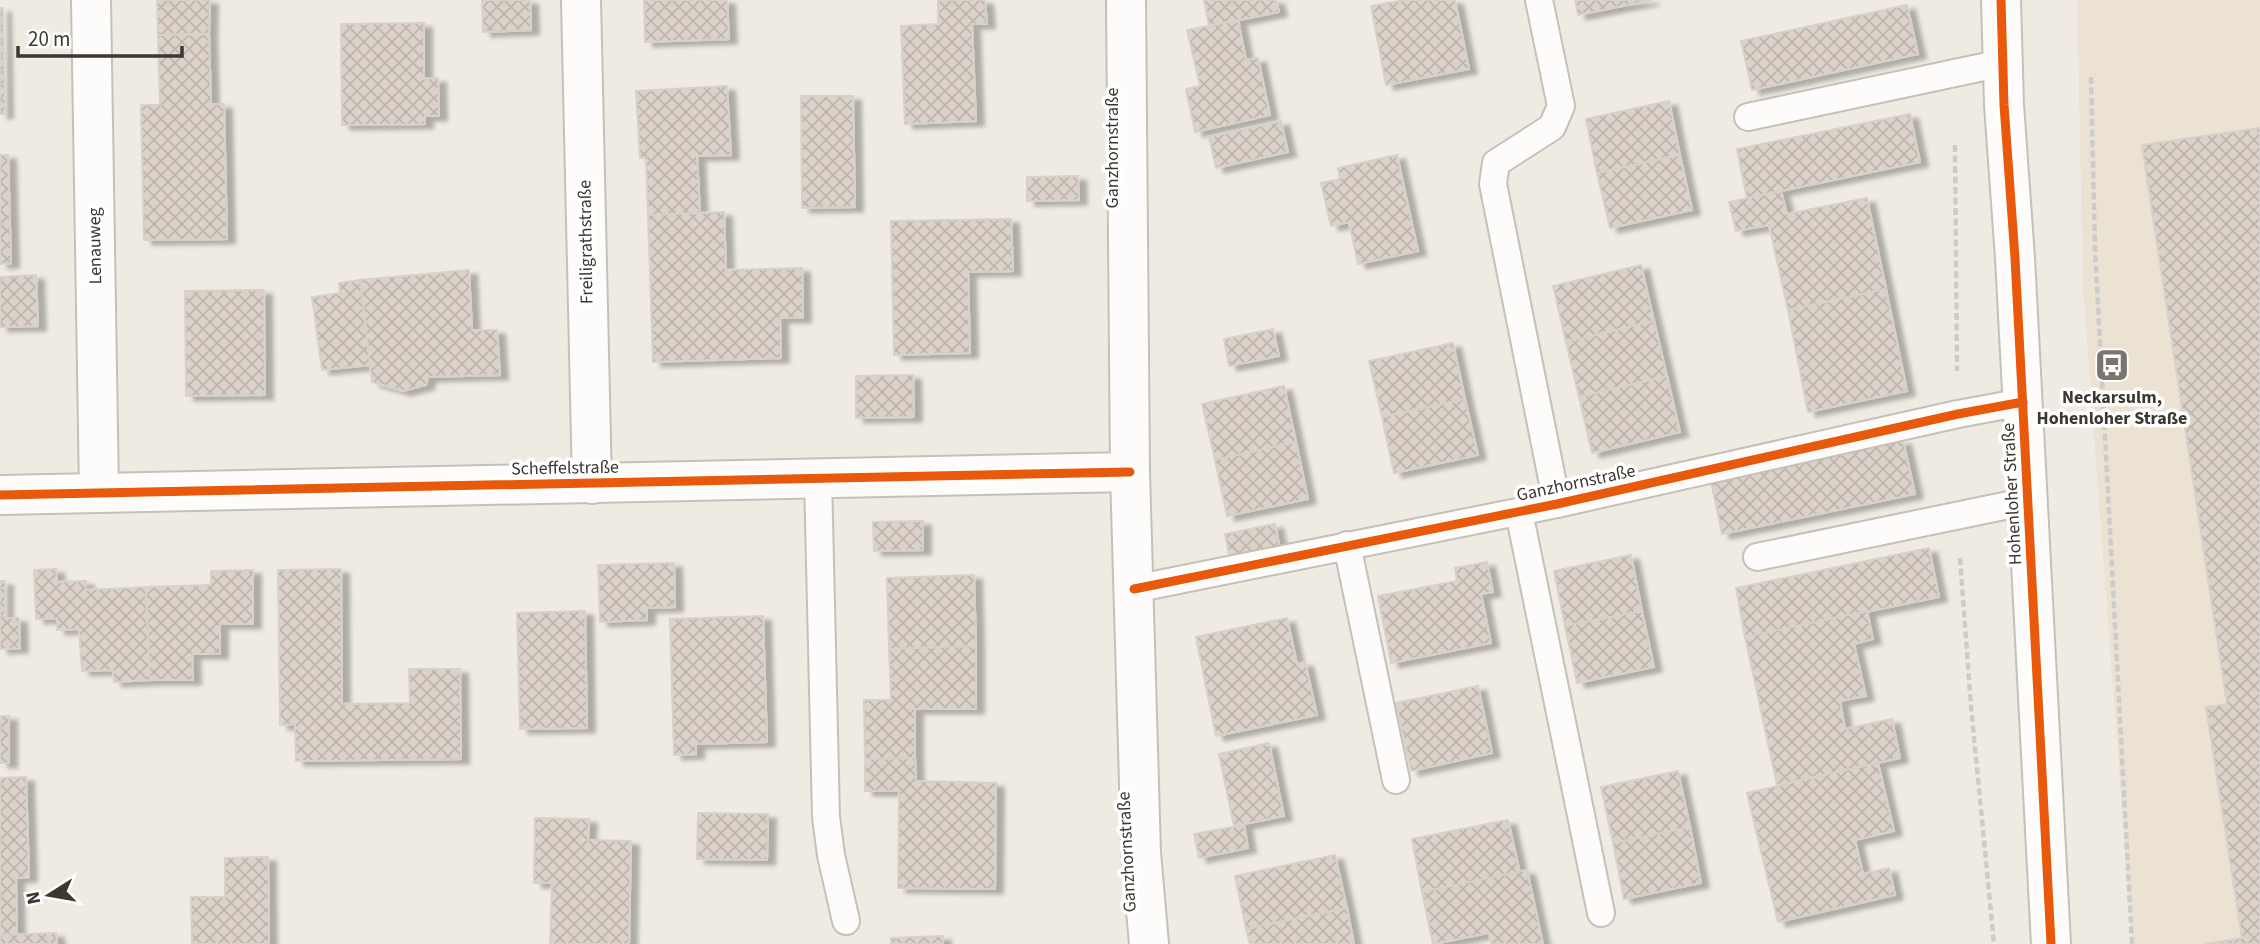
<svg xmlns="http://www.w3.org/2000/svg" width="2260" height="944" font-family="'Source Sans 3',sans-serif">
<defs>
<pattern id="building-cross-hatch" width="8" height="8" patternUnits="userSpaceOnUse" patternTransform="scale(1.75)"><rect width="8" height="8" fill="#dcd2c9"/><path d="M0 0l8 8M0 8l8-8" fill="none" stroke="#beb5ad"/></pattern>
<filter id="shadow"><feDropShadow dx="8" dy="4.5" stdDeviation="2" flood-color="#0004"/></filter>
</defs>
<rect width="100%" height="100%" fill="#efebe3"/>
<path fill="#ece2d3" d="M 2077,0 L 2260,0 L 2260,944 L 2132,944 L 2083,288 Z"/>
<g fill="url(#building-cross-hatch)" stroke="#d6d1cb" stroke-width="2" filter="url(#shadow)">
<path d="M 157,0 L 210,0 L 209,34 L 158,35 Z"/>
<path d="M 482,0 L 530,0 L 531,30 L 483,32 Z"/>
<path d="M 644,0 L 727,0 L 729,39 L 645,42 Z"/>
<path d="M 938,0 L 985,0 L 987,24 L 972,24 L 976,121 L 905,124 L 901,26 L 938,24 Z"/>
<path d="M 1204,0 L 1276,0 L 1279,12 L 1209,26 Z"/>
<path d="M 1404,0 L 1455,0 L 1469,69 L 1386,85 L 1371,6 Z"/>
<path d="M 1575,0 L 1652,0 L 1578,15 Z"/>
<path d="M 1907,5 L 1918,54 L 1752,90 L 1741,41 Z"/>
<path d="M 0,8 L 3,8 L 5,114 L 0,114 Z"/>
<path d="M 1238,20 L 1246,60 L 1258,58 L 1270,115 L 1195,132 L 1186,89 L 1200,86 L 1187,30 Z"/>
<path d="M 424,23 L 424,79 L 438,78 L 439,116 L 425,116 L 425,124 L 342,125 L 341,24 Z"/>
<path d="M 209,34 L 211,104 L 224,104 L 227,239 L 144,240 L 141,105 L 160,105 L 158,35 Z"/>
<path d="M 727,86 L 731,155 L 697,156 L 700,213 L 648,215 L 646,158 L 640,158 L 636,91 Z"/>
<path d="M 801,96 L 853,96 L 855,207 L 802,208 Z"/>
<path d="M 1669,101 L 1680,155 L 1597,173 L 1586,119 Z"/>
<path d="M 1910,114 L 1920,162 L 1747,198 L 1737,149 Z"/>
<path d="M 1281,121 L 1288,152 L 1216,168 L 1209,137 Z"/>
<path d="M 2260,128 L 2260,944 L 2205,944 L 2242,938 L 2206,707 L 2227,704 L 2142,145 Z"/>
<path d="M 0,155 L 8,155 L 11,263 L 0,264 Z"/>
<path d="M 1397,155 L 1418,251 L 1358,264 L 1349,222 L 1331,226 L 1321,183 L 1340,179 L 1338,168 Z"/>
<path d="M 1680,155 L 1692,210 L 1610,228 L 1597,173 Z"/>
<path d="M 1078,176 L 1079,200 L 1027,201 L 1027,177 Z"/>
<path d="M 1781,191 L 1787,214 L 1867,198 L 1886,289 L 1788,310 L 1769,225 L 1736,231 L 1729,202 Z"/>
<path d="M 724,212 L 726,270 L 802,268 L 803,318 L 780,318 L 781,358 L 653,362 L 648,215 Z"/>
<path d="M 1011,219 L 1013,271 L 968,272 L 970,353 L 894,355 L 891,221 Z"/>
<path d="M 1641,265 L 1654,321 L 1566,342 L 1553,286 Z"/>
<path d="M 469,270 L 472,330 L 497,330 L 500,375 L 428,377 L 426,385 L 403,391 L 372,382 L 360,280 Z"/>
<path d="M 36,275 L 38,326 L 0,327 L 0,277 Z"/>
<path d="M 360,280 L 370,365 L 322,370 L 312,297 L 340,293 L 339,283 Z"/>
<path d="M 1886,289 L 1907,391 L 1808,412 L 1788,310 Z"/>
<path d="M 264,290 L 265,395 L 186,396 L 185,291 Z"/>
<path d="M 1654,321 L 1667,376 L 1579,397 L 1566,342 Z"/>
<path d="M 1273,329 L 1279,356 L 1229,366 L 1224,339 Z"/>
<path d="M 1453,343 L 1465,399 L 1382,417 L 1369,361 Z"/>
<path d="M 913,375 L 914,417 L 856,418 L 856,376 Z"/>
<path d="M 1667,376 L 1680,432 L 1592,453 L 1579,397 Z"/>
<path d="M 1284,386 L 1296,442 L 1215,460 L 1202,404 Z"/>
<path d="M 1465,399 L 1478,455 L 1394,473 L 1382,417 Z"/>
<path d="M 1903,440 L 1915,494 L 1722,534 L 1711,481 Z"/>
<path d="M 1296,442 L 1308,499 L 1227,516 L 1215,460 Z"/>
<path d="M 923,521 L 923,550 L 874,551 L 873,522 Z"/>
<path d="M 1275,524 L 1280,549 L 1230,559 L 1225,534 Z"/>
<path d="M 1929,548 L 1939,597 L 1745,637 L 1736,588 Z"/>
<path d="M 1631,555 L 1642,611 L 1565,626 L 1554,571 Z"/>
<path d="M 1487,562 L 1493,592 L 1481,594 L 1491,643 L 1391,663 L 1378,596 L 1457,581 L 1455,568 Z"/>
<path d="M 674,563 L 675,607 L 647,608 L 647,620 L 600,622 L 598,565 Z"/>
<path d="M 56,569 L 57,582 L 86,581 L 86,590 L 146,587 L 150,680 L 114,682 L 113,670 L 82,671 L 79,629 L 57,630 L 57,618 L 36,619 L 34,570 Z"/>
<path d="M 341,569 L 342,704 L 410,703 L 409,669 L 460,669 L 461,759 L 296,761 L 295,724 L 280,725 L 278,570 Z"/>
<path d="M 253,570 L 253,624 L 220,624 L 220,654 L 192,654 L 193,680 L 150,680 L 146,587 L 211,585 L 211,571 Z"/>
<path d="M 974,575 L 976,646 L 889,649 L 887,578 Z"/>
<path d="M 0,581 L 5,581 L 5,618 L 19,618 L 20,648 L 0,649 Z"/>
<path d="M 585,611 L 587,728 L 520,729 L 517,613 Z"/>
<path d="M 1642,611 L 1654,667 L 1577,683 L 1565,626 Z"/>
<path d="M 1867,611 L 1873,639 L 1854,644 L 1866,696 L 1840,701 L 1845,729 L 1892,719 L 1900,758 L 1777,785 L 1745,637 Z"/>
<path d="M 763,616 L 767,742 L 696,744 L 696,754 L 674,755 L 670,619 Z"/>
<path d="M 1287,618 L 1297,664 L 1305,662 L 1317,715 L 1216,736 L 1196,637 Z"/>
<path d="M 976,646 L 976,709 L 915,709 L 915,758 L 865,759 L 864,700 L 891,700 L 889,649 Z"/>
<path d="M 1478,686 L 1492,753 L 1411,771 L 1396,703 Z"/>
<rect x="0" y="716" width="9" height="47"/>
<path d="M 1269,743 L 1284,816 L 1234,826 L 1219,754 Z"/>
<path d="M 915,758 L 916,781 L 996,783 L 995,889 L 898,888 L 899,791 L 865,791 L 865,759 Z"/>
<path d="M 1878,763 L 1894,831 L 1855,840 L 1863,874 L 1889,868 L 1895,895 L 1778,922 L 1747,793 Z"/>
<path d="M 1678,771 L 1690,827 L 1613,843 L 1601,787 Z"/>
<path d="M 26,777 L 29,877 L 16,878 L 17,934 L 0,935 L 0,778 Z"/>
<path d="M 698,813 L 768,814 L 767,860 L 697,859 Z"/>
<path d="M 535,818 L 589,819 L 588,840 L 631,841 L 629,944 L 550,944 L 552,883 L 534,883 Z"/>
<path d="M 1508,820 L 1520,873 L 1422,892 L 1412,839 Z"/>
<path d="M 1244,825 L 1248,848 L 1199,858 L 1194,834 Z"/>
<path d="M 1690,827 L 1701,883 L 1624,899 L 1613,843 Z"/>
<path d="M 1335,855 L 1347,908 L 1246,929 L 1235,876 Z"/>
<path d="M 268,857 L 269,944 L 192,944 L 191,897 L 225,897 L 225,858 Z"/>
<path d="M 1527,870 L 1543,944 L 1491,944 L 1489,933 L 1433,944 L 1422,892 Z"/>
<path d="M 1347,908 L 1354,944 L 1250,944 L 1246,929 Z"/>
<path d="M 56,933 L 57,944 L 0,944 L 0,935 Z"/>
<path d="M 943,936 L 943,944 L 891,944 L 891,938 Z"/>
</g>
<g fill="none" stroke-linecap="round" stroke-linejoin="round">
<g stroke="#c4c0ba" stroke-width="30">
<g id="lane">
<path d="M 1539,0 L 1561,106 L 1552,127 L 1496,163 L 1493,184 L 1557,504"/>
<path d="M 1748,117 L 2002,63"/>
<path d="M 818,477 L 826,817 L 831,855 L 846,921"/>
<path d="M 1519,512 L 1601,913"/>
<path d="M 1347,545 L 1396,780"/>
<path d="M 1757,557 L 2028,501"/>
<path d="M 1134,589 L 1557,504 L 1958,414 L 2023,402"/>
</g>
</g>
<g stroke="#c4c0ba" stroke-width="42">
<g id="street">
<path d="M 91,0 L 99,492"/>
<path d="M 581,0 L 592,484"/>
<path d="M 1126,0 L 1130,472 L 1141,853 L 1149,944"/>
<path d="M 0,495 L 1130,472"/>
</g>
</g>
<g stroke="#c4c0ba" stroke-width="42">
<path id="secondary" d="M 2001,0 L 2004,105 L 2015,258 L 2051,944"/>
</g>
<g stroke="#cdccca" stroke-width="4.5" stroke-dasharray="7 3.5" stroke-linecap="butt">
<path d="M 2091,77 L 2095,249 L 2132,944"/>
<path d="M 1955,145 L 1957,371"/>
<path d="M 1960,558 L 1971,706 L 1994,944"/>
</g>
<use href="#lane" stroke="#fdfcfb" stroke-width="26"/>
<use href="#street" stroke="#fdfcfb" stroke-width="38"/>
<use href="#secondary" stroke="#fdfcfb" stroke-width="38"/>
<g stroke="#fff" stroke-width="13">
<g id="cycleway">
<path d="M 2001,0 L 2004,105 L 2015,258 L 2051,944"/>
<path d="M 0,495 L 1130,472"/>
<path d="M 1134,589 L 1557,504 L 1958,414 L 2023,402"/>
</g>
</g>
<use href="#cycleway" stroke="#e8590c" stroke-width="9"/>
</g>
<defs>
<g id="bus-square" transform="scale(1.75)"><rect x="-9" y="-9" width="18" height="18" rx="4" fill="#7a766f" stroke="#fff"/><path d="M-5-6H5V4H4V6H2V4H-2V6H-4V4H-5ZM-3.5-4V0h7V-4ZM-3.5 1.2v1.5H-2V1.2ZM2 1.2v1.5H3.5V1.2Z" fill="#fff"/></g>
</defs>
<g fill-rule="evenodd">
<use href="#bus-square" x="2112" y="365"/>
</g>
<g text-anchor="middle" dominant-baseline="central" stroke-width="7" stroke-linejoin="round" paint-order="stroke">
<g font-size="18" fill="#3b3731" stroke="#fff">
<text transform="translate(1112 148) rotate(-90)">Ganzhornstraße</text>
<text transform="translate(586 242) rotate(-91)">Freiligrathstraße</text>
<text transform="translate(95 246) rotate(-91)">Lenauweg</text>
<text transform="translate(565 468) rotate(-1)">Scheffelstraße</text>
<text transform="translate(1576 483) rotate(-12)">Ganzhornstraße</text>
<text transform="translate(2012 494) rotate(-93)">Hohenloher Straße</text>
<text transform="translate(1127 852) rotate(-93)">Ganzhornstraße</text>
</g>
<g font-size="18" font-weight="bold" fill="#3b3731" stroke="#fff">
<text x="2112" y="397">Neckarsulm,<tspan x="2112" dy="21">Hohenloher Straße</tspan></text>
</g>
</g>
<g transform="translate(49 895) rotate(259)" stroke="#ffffff" stroke-width="5" paint-order="stroke">
<path d="M0-5L12 26L0 18L-12 26Z" fill="#3b3731"/>
<text y="-10" font-size="19" font-weight="bold" text-anchor="middle" fill="#3b3731">N</text>
</g>
<path d="M18 46v10h164v-10" fill="none" stroke="#3b3731" stroke-width="3.5"/>
<text x="28" y="46" font-size="21" fill="#3b3731" stroke="#ffffff" stroke-width="5" paint-order="stroke">20 m</text>
</svg>
